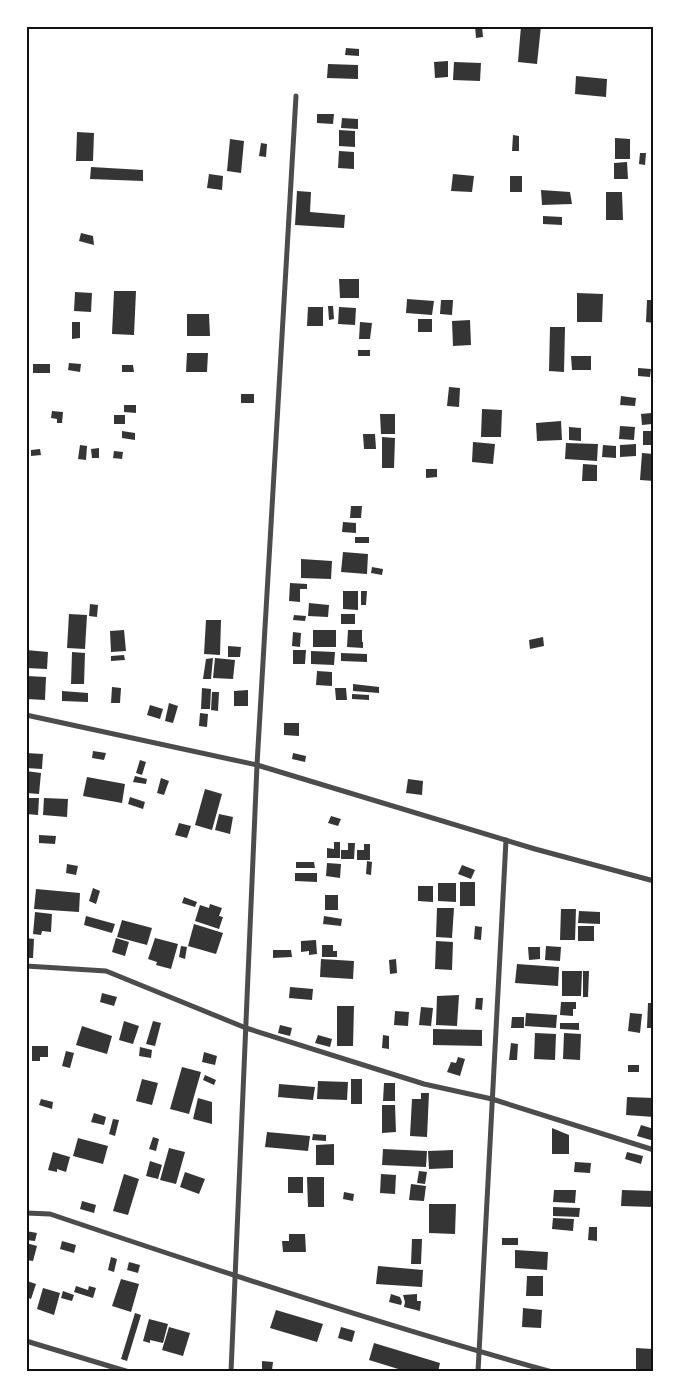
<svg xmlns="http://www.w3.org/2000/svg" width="680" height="1398" font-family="Cabin,sans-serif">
<rect width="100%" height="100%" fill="#fff"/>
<g fill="#353535">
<path d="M 475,26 L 482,26 L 483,37 L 476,38 Z"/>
<path d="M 521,26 L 541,26 L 537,64 L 518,62 Z"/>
<path d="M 346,48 L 359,49 L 359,56 L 345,55 Z"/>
<path d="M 448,61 L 448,77 L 435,78 L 434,62 Z"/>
<path d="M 454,62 L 481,63 L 480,81 L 453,80 Z"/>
<path d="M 328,64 L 358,65 L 358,79 L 327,78 Z"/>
<path d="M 576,76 L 607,79 L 606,97 L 575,94 Z"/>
<path d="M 317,114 L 334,114 L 333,124 L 317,123 Z"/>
<path d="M 342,118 L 358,119 L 358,129 L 341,128 Z"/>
<path d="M 339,130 L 355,131 L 355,147 L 339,146 Z"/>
<path d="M 77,132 L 94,133 L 93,161 L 76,161 Z"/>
<path d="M 513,135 L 519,136 L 519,151 L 512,151 Z"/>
<path d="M 615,138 L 630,139 L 630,159 L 615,159 Z"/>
<path d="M 230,139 L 244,141 L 241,173 L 227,171 Z"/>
<path d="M 261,143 L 267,144 L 266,157 L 259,156 Z"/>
<path d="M 339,151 L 354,152 L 354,169 L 338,168 Z"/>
<path d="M 640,153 L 646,153 L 645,165 L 639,164 Z"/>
<path d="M 627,162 L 628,179 L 614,179 L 614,163 Z"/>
<path d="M 91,167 L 143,170 L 143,181 L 90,179 Z"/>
<path d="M 209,174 L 223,176 L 222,190 L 207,188 Z"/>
<path d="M 453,174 L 474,176 L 472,192 L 451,191 Z"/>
<rect x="510" y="176" width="12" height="16"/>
<path d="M 541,190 L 570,192 L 572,204 L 542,205 Z"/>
<path d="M 297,191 L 311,192 L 310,212 L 345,215 L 344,228 L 295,225 Z"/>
<path d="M 606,192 L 622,192 L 623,220 L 606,220 Z"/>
<path d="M 543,216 L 562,217 L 562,225 L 543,224 Z"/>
<path d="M 81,233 L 93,236 L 94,245 L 79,241 Z"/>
<path d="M 339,279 L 359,279 L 359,298 L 340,298 Z"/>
<path d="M 114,291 L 136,291 L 134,335 L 112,334 Z"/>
<path d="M 75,292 L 92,293 L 91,312 L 74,311 Z"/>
<path d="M 577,293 L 603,294 L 602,322 L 577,322 Z"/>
<path d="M 407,299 L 434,301 L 432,315 L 406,313 Z"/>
<path d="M 441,300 L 453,300 L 452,315 L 440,314 Z"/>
<path d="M 647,300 L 654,300 L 654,323 L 646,322 Z"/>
<path d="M 328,306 L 333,306 L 334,319 L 329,320 Z"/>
<path d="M 308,307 L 323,307 L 323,326 L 307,326 Z"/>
<path d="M 339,307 L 356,308 L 355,325 L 338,324 Z"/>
<path d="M 187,314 L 209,314 L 210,336 L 187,336 Z"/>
<rect x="418" y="319" width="14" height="13"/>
<path d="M 470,320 L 471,345 L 453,346 L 452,321 Z"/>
<path d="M 72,322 L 80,322 L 80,338 L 72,339 Z"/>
<path d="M 360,322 L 372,323 L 370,339 L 359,339 Z"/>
<path d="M 550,327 L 565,327 L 564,372 L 549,371 Z"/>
<rect x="358" y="350" width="12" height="6"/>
<path d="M 187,353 L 208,353 L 207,372 L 186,372 Z"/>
<path d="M 571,356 L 591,356 L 591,370 L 572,370 Z"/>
<path d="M 69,363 L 81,364 L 80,372 L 68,370 Z"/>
<rect x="33" y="364" width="17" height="9"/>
<path d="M 122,365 L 133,365 L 134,372 L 122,372 Z"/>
<path d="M 638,368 L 651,369 L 650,377 L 638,376 Z"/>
<path d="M 449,387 L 460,388 L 459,407 L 447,406 Z"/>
<rect x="241" y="394" width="13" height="9"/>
<path d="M 621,396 L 636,398 L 635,406 L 620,405 Z"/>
<path d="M 124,405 L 136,405 L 136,413 L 124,412 Z"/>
<path d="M 482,409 L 502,410 L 501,437 L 481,437 Z"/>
<path d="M 52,411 L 63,412 L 62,423 L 57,423 L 57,419 L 51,418 Z"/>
<path d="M 651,413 L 652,424 L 642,425 L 641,414 Z"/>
<path d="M 380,414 L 395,414 L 395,434 L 381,434 Z"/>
<rect x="114" y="415" width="11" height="9"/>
<path d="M 561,421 L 562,440 L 537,441 L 536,423 Z"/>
<path d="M 620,426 L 635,427 L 634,440 L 619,439 Z"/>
<path d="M 569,427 L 581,428 L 581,441 L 569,440 Z"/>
<path d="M 122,431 L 135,433 L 135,440 L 122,438 Z"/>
<rect x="643" y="431" width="11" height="14"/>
<path d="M 363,434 L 375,434 L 376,449 L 364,449 Z"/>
<path d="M 382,437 L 395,438 L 394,468 L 382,468 Z"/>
<path d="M 473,442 L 495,444 L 493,464 L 472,462 Z"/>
<path d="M 566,443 L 598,444 L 597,461 L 565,459 Z"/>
<path d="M 636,444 L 636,456 L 620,457 L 620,445 Z"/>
<path d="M 80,445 L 87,446 L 86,460 L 78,459 Z"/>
<path d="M 603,445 L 616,446 L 616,458 L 602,457 Z"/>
<path d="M 99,448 L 99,458 L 92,458 L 91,449 Z"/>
<path d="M 40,449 L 41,455 L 31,456 L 31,450 Z"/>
<path d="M 114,451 L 123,452 L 122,459 L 113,458 Z"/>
<path d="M 642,453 L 654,454 L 654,481 L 640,480 Z"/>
<path d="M 583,464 L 597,465 L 597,481 L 582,481 Z"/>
<path d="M 426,469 L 437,469 L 437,477 L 426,478 Z"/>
<path d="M 351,506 L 362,506 L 361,518 L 350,518 Z"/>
<path d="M 343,522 L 356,523 L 356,533 L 342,532 Z"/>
<rect x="355" y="537" width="14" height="6"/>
<path d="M 343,552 L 368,554 L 367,574 L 341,572 Z"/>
<path d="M 301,559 L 332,561 L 331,579 L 301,578 Z"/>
<path d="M 372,567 L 383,569 L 382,575 L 371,573 Z"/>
<path d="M 290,583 L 307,584 L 307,589 L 300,589 L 300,602 L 289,601 Z"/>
<path d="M 343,591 L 358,591 L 358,610 L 343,609 Z"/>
<path d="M 361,591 L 367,591 L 366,605 L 361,605 Z"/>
<path d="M 309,603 L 329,605 L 328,617 L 308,616 Z"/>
<path d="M 90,604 L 98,605 L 97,617 L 89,616 Z"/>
<path d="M 69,614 L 87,615 L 85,649 L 67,648 Z"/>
<rect x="341" y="614" width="14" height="10"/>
<path d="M 294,615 L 306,616 L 305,621 L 293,620 Z"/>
<path d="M 206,620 L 221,620 L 220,655 L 204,654 Z"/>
<path d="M 124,630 L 126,651 L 111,652 L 110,631 Z"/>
<rect x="313" y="630" width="23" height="17"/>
<path d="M 348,630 L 362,630 L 362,642 L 363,642 L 363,648 L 347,647 Z"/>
<path d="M 293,632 L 301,633 L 300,647 L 292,646 Z"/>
<path d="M 543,637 L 544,646 L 530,649 L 529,640 Z"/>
<path d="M 228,646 L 241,647 L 240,657 L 228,657 Z"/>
<path d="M 26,650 L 48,652 L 47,669 L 26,668 Z"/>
<path d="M 293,650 L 306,650 L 305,664 L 293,664 Z"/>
<path d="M 311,651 L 335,652 L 334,665 L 311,664 Z"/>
<path d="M 72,652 L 85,653 L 84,684 L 71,684 Z"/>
<path d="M 341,653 L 367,654 L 367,662 L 341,661 Z"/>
<path d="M 124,655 L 125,660 L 111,661 L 111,656 Z"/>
<path d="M 213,658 L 211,679 L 203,679 L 206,659 Z"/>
<path d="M 215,658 L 235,660 L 233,679 L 213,678 Z"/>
<path d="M 317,671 L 332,672 L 332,686 L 316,685 Z"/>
<path d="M 27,676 L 46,677 L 45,700 L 26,699 Z"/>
<path d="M 353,684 L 379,687 L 379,693 L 353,691 Z"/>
<path d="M 112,687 L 121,688 L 120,703 L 111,703 Z"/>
<path d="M 202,688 L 211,689 L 210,709 L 201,709 Z"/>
<path d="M 335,688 L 346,688 L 347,700 L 336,700 Z"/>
<path d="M 248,690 L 248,706 L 234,706 L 234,691 Z"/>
<path d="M 62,691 L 88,693 L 88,702 L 62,701 Z"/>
<path d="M 212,692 L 219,692 L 218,711 L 211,710 Z"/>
<path d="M 352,694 L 369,695 L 369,700 L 352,699 Z"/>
<path d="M 169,703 L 178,706 L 173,723 L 165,721 Z"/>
<path d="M 150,705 L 163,709 L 160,719 L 147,715 Z"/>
<path d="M 200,713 L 208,714 L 207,727 L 199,726 Z"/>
<path d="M 284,723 L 299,723 L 299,736 L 284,735 Z"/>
<path d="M 93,751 L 106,753 L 104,760 L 92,758 Z"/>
<path d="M 26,753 L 43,754 L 42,769 L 26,768 Z"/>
<path d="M 293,753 L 306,756 L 305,762 L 292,759 Z"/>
<path d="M 140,760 L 146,762 L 142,775 L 136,773 Z"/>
<path d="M 26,771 L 41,773 L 39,794 L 26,793 Z"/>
<path d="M 135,776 L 147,779 L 146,784 L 133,782 Z"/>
<path d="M 87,777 L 125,784 L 122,803 L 83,796 Z"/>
<path d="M 161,778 L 169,781 L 164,795 L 157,793 Z"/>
<path d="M 408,779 L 423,781 L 422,795 L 406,793 Z"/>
<path d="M 205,789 L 222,794 L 212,830 L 195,825 Z"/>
<path d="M 130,797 L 145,802 L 143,809 L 128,804 Z"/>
<path d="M 26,798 L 39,798 L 38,815 L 26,814 Z"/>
<path d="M 44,798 L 68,799 L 67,817 L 43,815 Z"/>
<path d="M 219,814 L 233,817 L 230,834 L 215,830 Z"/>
<path d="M 331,816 L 341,819 L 338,826 L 328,823 Z"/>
<path d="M 179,823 L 191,826 L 187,838 L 175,835 Z"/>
<path d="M 39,835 L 56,836 L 55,844 L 39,843 Z"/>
<path d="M 334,842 L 340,842 L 340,858 L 327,858 L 327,848 L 334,849 Z"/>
<path d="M 348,843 L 355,843 L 354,859 L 341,859 L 341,850 L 348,850 Z"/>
<path d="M 364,844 L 370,844 L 370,860 L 357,860 L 357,850 L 364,850 Z"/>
<path d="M 367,861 L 372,862 L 371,875 L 366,874 Z"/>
<path d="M 296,862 L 314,862 L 315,868 L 296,868 Z"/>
<path d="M 327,863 L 341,864 L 340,878 L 326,876 Z"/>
<path d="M 67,864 L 78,866 L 76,875 L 66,873 Z"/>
<path d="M 462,865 L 475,870 L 471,879 L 458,874 Z"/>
<path d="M 295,873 L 317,873 L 317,882 L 295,881 Z"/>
<rect x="460" y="882" width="15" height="24"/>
<path d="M 438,883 L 456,883 L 456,902 L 438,901 Z"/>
<path d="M 418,886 L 433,886 L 433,902 L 418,901 Z"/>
<path d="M 93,888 L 100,891 L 96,904 L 89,901 Z"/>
<path d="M 36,889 L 80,893 L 79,912 L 34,909 Z"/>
<rect x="325" y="895" width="13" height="15"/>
<path d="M 184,897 L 197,902 L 195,907 L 182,903 Z"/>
<path d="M 210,904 L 222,908 L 219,916 L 223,917 L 219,929 L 195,921 L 200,905 L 209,908 Z"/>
<path d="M 437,908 L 454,908 L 452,938 L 436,937 Z"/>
<path d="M 561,909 L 576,909 L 575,940 L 560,940 Z"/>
<path d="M 579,911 L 600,912 L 600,924 L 578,923 Z"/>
<path d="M 35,912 L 52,914 L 51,932 L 42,931 L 41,935 L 33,934 Z"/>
<path d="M 86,916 L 115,924 L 112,933 L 84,925 Z"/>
<path d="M 324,916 L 342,919 L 341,926 L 323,924 Z"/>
<path d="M 122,920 L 152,928 L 147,945 L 117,937 Z"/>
<path d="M 194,924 L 223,933 L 216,954 L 188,946 Z"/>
<path d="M 475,926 L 482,927 L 481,940 L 474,939 Z"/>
<rect x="578" y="926" width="16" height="15"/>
<path d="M 26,938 L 34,939 L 33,958 L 26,958 Z"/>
<path d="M 116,938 L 129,942 L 125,956 L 112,952 Z"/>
<path d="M 155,938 L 178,944 L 171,969 L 156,965 L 157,962 L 148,959 Z"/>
<path d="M 316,940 L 317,954 L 309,955 L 309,951 L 301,952 L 301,941 Z"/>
<path d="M 436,941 L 453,942 L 452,970 L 435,969 Z"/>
<path d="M 322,945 L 333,945 L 333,951 L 337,951 L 337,957 L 322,957 Z"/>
<path d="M 181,946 L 187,947 L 185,959 L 179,957 Z"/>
<path d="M 546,946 L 561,947 L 560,961 L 545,960 Z"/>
<path d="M 528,947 L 540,947 L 540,959 L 529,960 Z"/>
<path d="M 273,950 L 291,950 L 292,957 L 273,958 Z"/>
<path d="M 321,959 L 354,961 L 353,979 L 320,977 Z"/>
<path d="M 396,959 L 397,973 L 390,974 L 389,960 Z"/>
<path d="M 517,964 L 559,967 L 558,986 L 515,983 Z"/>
<path d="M 562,971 L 582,971 L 581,996 L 562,996 Z"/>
<path d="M 583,971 L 589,971 L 588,997 L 583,997 Z"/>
<path d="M 290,987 L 313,989 L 312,1000 L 289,998 Z"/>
<path d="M 102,993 L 117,997 L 114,1006 L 100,1002 Z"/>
<path d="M 459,995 L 457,1026 L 436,1025 L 437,996 Z"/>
<path d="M 476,998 L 483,998 L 482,1010 L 475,1009 Z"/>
<path d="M 561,1002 L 576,1002 L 576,1009 L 573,1009 L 573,1016 L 560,1015 Z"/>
<path d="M 648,1003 L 654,1003 L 654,1028 L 647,1028 Z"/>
<path d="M 337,1006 L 354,1006 L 353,1046 L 337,1046 Z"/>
<path d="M 421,1007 L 433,1008 L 431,1026 L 419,1025 Z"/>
<path d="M 395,1011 L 409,1012 L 408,1026 L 394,1025 Z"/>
<path d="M 526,1013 L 557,1015 L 556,1028 L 525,1026 Z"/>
<path d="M 630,1013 L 642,1014 L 640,1033 L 628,1031 Z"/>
<path d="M 512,1017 L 524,1017 L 524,1028 L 511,1028 Z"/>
<path d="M 124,1021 L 139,1026 L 133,1044 L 119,1040 Z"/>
<path d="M 153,1021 L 161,1023 L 155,1046 L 146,1044 Z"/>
<path d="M 560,1023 L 579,1023 L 579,1030 L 560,1029 Z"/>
<path d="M 280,1025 L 292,1028 L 290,1036 L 278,1033 Z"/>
<path d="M 82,1026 L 112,1036 L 107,1054 L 76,1045 Z"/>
<path d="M 433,1029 L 482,1030 L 482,1046 L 433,1045 Z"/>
<path d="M 535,1033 L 556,1034 L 555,1060 L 534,1059 Z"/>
<path d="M 564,1033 L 581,1034 L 580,1060 L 563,1059 Z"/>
<path d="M 318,1035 L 332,1039 L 330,1047 L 315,1043 Z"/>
<path d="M 383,1035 L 389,1036 L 389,1049 L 382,1048 Z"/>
<path d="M 511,1043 L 518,1044 L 517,1060 L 509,1060 Z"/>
<path d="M 32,1046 L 48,1046 L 48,1057 L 40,1057 L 40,1061 L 32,1061 Z"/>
<path d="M 140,1047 L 152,1050 L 151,1058 L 139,1056 Z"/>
<path d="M 66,1051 L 74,1053 L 70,1068 L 62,1066 Z"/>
<path d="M 204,1052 L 217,1056 L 215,1065 L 202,1062 Z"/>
<path d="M 458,1057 L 465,1059 L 460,1076 L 447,1072 L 451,1062 L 456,1063 Z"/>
<rect x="628" y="1065" width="11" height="7"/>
<path d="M 182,1067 L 201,1072 L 189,1114 L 170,1109 Z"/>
<path d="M 205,1075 L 216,1080 L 214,1085 L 203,1080 Z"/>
<path d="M 142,1079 L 158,1083 L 152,1105 L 136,1101 Z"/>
<rect x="351" y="1079" width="11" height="25"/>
<path d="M 318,1081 L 348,1082 L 347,1100 L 317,1099 Z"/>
<path d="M 384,1083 L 395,1083 L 395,1101 L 383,1101 Z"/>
<path d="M 279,1084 L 315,1087 L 313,1100 L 278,1097 Z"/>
<path d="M 421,1093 L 429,1093 L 427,1137 L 410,1136 L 412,1099 L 421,1099 Z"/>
<path d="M 627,1097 L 654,1098 L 654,1117 L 626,1115 Z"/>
<path d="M 198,1098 L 212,1102 L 212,1124 L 193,1119 Z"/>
<path d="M 41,1099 L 53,1102 L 52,1109 L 39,1105 Z"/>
<path d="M 382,1105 L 395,1105 L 396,1132 L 382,1133 Z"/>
<path d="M 94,1113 L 106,1117 L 104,1125 L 91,1122 Z"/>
<path d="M 113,1119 L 119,1120 L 115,1136 L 109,1134 Z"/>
<path d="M 641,1125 L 654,1129 L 654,1141 L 637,1136 Z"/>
<path d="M 552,1128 L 569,1135 L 569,1154 L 552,1154 Z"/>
<path d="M 267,1132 L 310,1136 L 308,1151 L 265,1147 Z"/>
<path d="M 313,1134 L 326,1135 L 326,1141 L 312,1140 Z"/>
<path d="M 153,1137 L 159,1139 L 156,1151 L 149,1149 Z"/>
<path d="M 78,1138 L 108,1146 L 103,1164 L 73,1156 Z"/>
<path d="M 334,1144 L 334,1165 L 316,1165 L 316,1145 Z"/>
<path d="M 169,1148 L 185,1152 L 176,1184 L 160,1180 Z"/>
<path d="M 383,1149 L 427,1151 L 426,1167 L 382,1165 Z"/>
<path d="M 453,1150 L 453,1168 L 429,1169 L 428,1151 Z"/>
<path d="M 53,1152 L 70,1157 L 66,1172 L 57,1169 L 57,1172 L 48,1170 Z"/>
<path d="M 627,1152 L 643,1156 L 641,1164 L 625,1159 Z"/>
<path d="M 150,1161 L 162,1165 L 158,1179 L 146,1176 Z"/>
<path d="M 575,1162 L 591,1163 L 590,1173 L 574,1172 Z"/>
<path d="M 419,1171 L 427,1172 L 425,1184 L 417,1183 Z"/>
<path d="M 185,1172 L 205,1179 L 199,1194 L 180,1187 Z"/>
<path d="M 124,1174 L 139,1179 L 128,1215 L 113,1211 Z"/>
<path d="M 381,1174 L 396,1175 L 395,1194 L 380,1193 Z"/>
<rect x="288" y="1177" width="15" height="16"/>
<path d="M 307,1177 L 324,1177 L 324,1207 L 308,1207 Z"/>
<path d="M 411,1184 L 426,1186 L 424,1201 L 409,1200 Z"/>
<path d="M 554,1190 L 576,1190 L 575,1203 L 553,1202 Z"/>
<path d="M 622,1190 L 654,1191 L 654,1207 L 621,1206 Z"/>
<path d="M 344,1192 L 354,1194 L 353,1201 L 343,1199 Z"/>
<path d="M 82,1201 L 96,1205 L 94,1213 L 80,1209 Z"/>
<path d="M 429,1204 L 456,1204 L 455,1234 L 429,1233 Z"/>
<path d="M 553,1207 L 580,1208 L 579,1217 L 553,1216 Z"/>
<path d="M 553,1218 L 574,1219 L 573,1231 L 552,1229 Z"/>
<path d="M 589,1227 L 597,1227 L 597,1241 L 588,1240 Z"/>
<path d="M 26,1231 L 37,1233 L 35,1241 L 26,1240 Z"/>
<path d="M 289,1234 L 305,1234 L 306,1252 L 283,1252 L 282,1241 L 289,1241 Z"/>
<rect x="502" y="1238" width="16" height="7"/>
<path d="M 412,1239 L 422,1239 L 421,1264 L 411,1264 Z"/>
<path d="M 62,1241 L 76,1245 L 74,1253 L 60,1249 Z"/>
<path d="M 26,1243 L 37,1246 L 33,1261 L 26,1260 Z"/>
<path d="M 515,1250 L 548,1252 L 547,1270 L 515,1268 Z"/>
<path d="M 111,1257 L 117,1259 L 114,1272 L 108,1270 Z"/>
<path d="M 129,1262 L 140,1265 L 138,1273 L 127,1270 Z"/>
<path d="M 378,1266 L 423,1270 L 422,1287 L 376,1284 Z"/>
<path d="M 527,1276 L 543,1276 L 543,1296 L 526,1296 Z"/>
<path d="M 121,1279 L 139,1284 L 131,1312 L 112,1306 Z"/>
<path d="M 27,1281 L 36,1284 L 31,1299 L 26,1297 Z"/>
<path d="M 76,1286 L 88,1290 L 89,1286 L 96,1288 L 93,1298 L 74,1292 Z"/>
<path d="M 43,1288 L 60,1293 L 54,1315 L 37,1309 Z"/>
<path d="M 63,1291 L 74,1295 L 72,1301 L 61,1298 Z"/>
<path d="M 391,1294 L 400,1297 L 402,1302 L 401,1305 L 389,1302 Z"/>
<path d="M 417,1294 L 417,1301 L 421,1301 L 420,1311 L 404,1307 L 405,1302 L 403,1295 Z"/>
<path d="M 523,1308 L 542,1310 L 541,1328 L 522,1327 Z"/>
<path d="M 276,1310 L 323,1324 L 317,1342 L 270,1328 Z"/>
<path d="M 135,1313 L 141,1315 L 127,1361 L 121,1359 Z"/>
<path d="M 149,1319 L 168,1324 L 163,1343 L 150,1340 L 150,1343 L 143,1341 Z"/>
<path d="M 169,1327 L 190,1333 L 183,1356 L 162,1350 Z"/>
<path d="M 341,1327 L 355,1331 L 352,1342 L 338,1338 Z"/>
<path d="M 374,1343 L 440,1363 L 438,1372 L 408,1372 L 369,1360 Z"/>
<path d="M 636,1348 L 653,1349 L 653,1372 L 636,1372 Z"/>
<path d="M 262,1361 L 273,1362 L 272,1370 L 262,1369 Z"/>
</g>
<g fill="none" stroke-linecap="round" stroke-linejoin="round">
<g stroke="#4c4c4c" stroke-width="5">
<path d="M 26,715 L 257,765 L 535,849 L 654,881"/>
<path d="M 26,966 L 106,971 L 246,1028 L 424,1084 L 492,1099 L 654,1150"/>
<path d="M 26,1213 L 50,1214 C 216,1270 383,1325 552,1372"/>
<path d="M 26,1341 L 129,1372"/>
<path d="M 231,1372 L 257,765 L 296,96"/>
<path d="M 478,1372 L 506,840"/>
</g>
</g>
<rect width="680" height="1398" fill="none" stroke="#ffffff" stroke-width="55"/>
<rect x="28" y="28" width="624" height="1342" fill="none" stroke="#111" stroke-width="2"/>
</svg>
